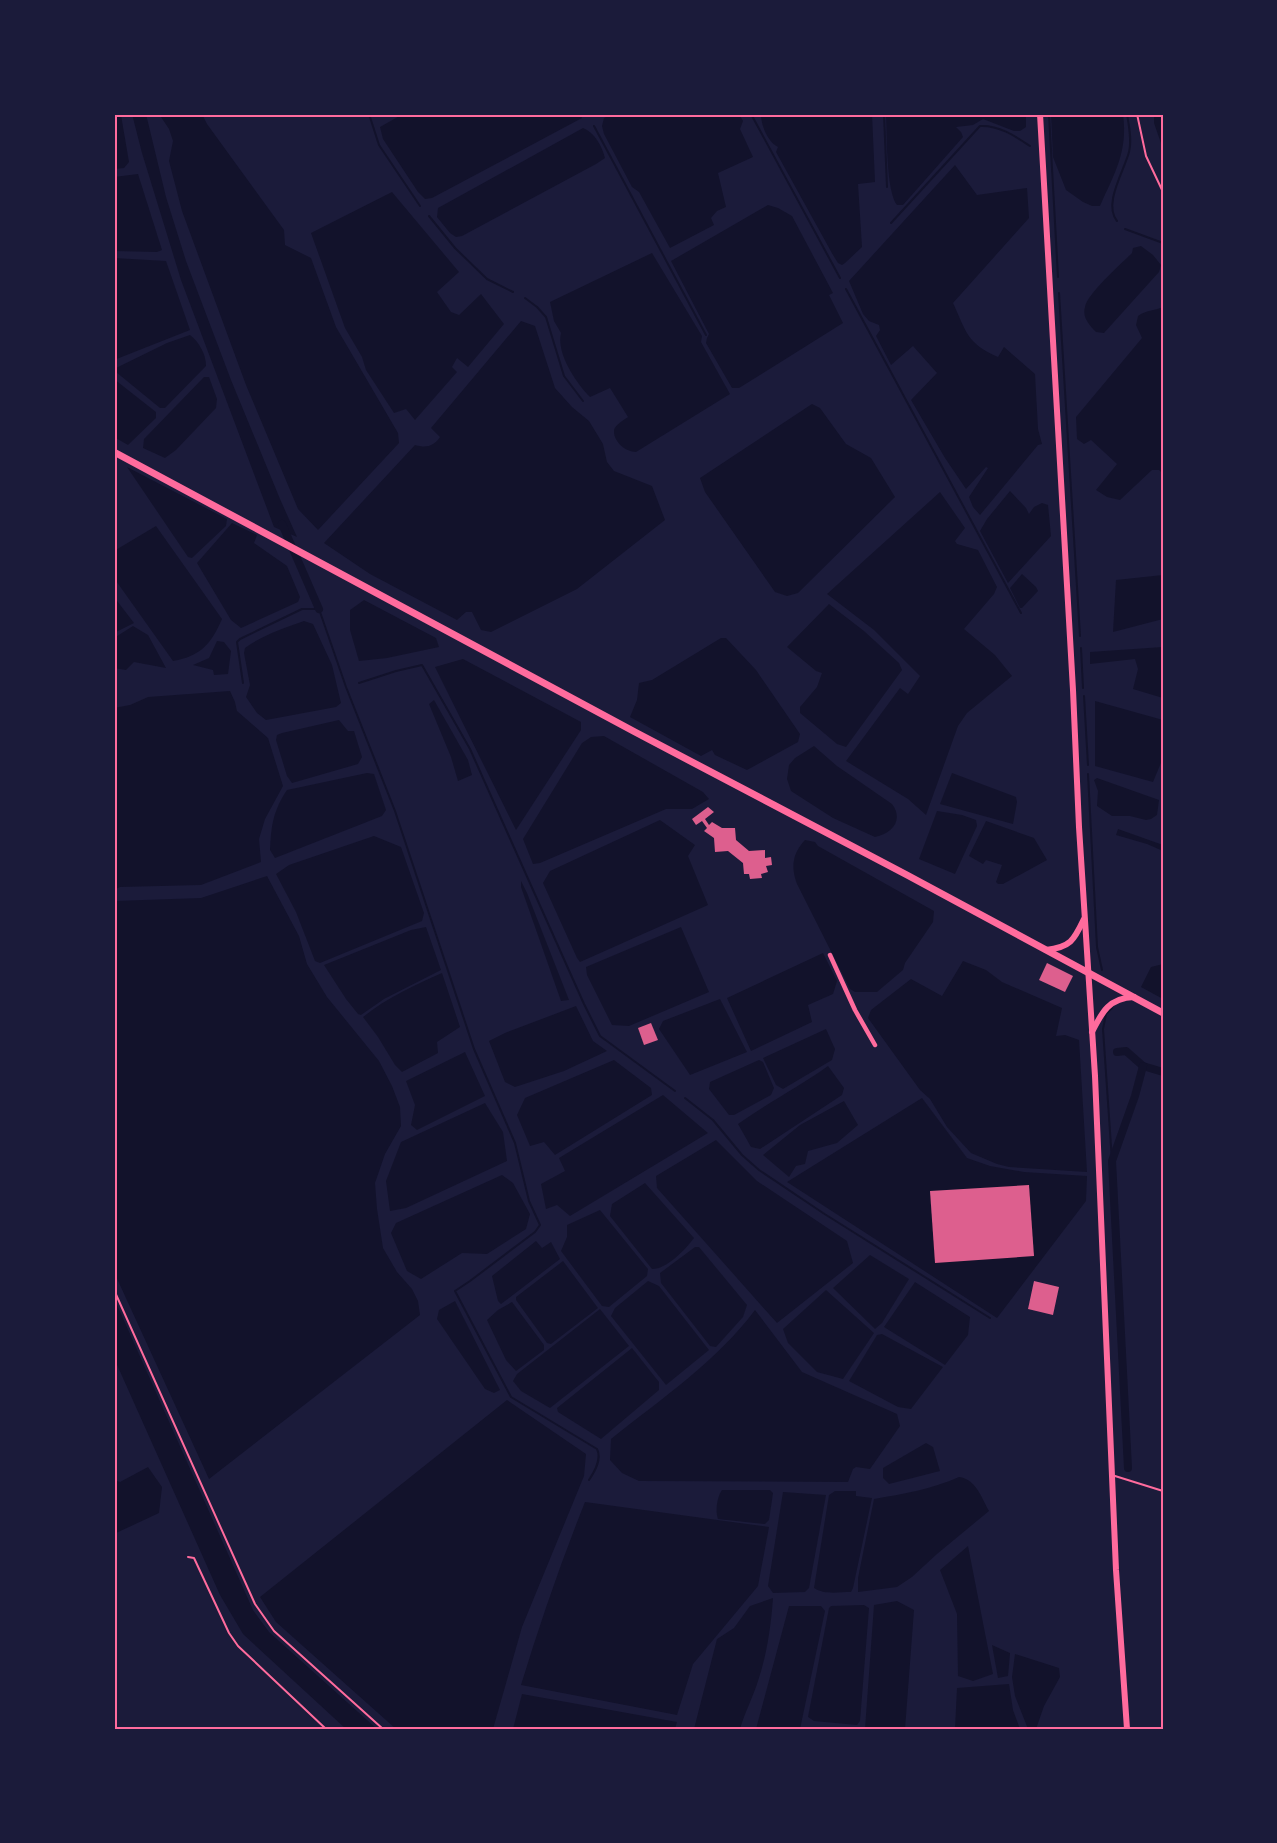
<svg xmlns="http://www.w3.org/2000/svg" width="1277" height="1843" font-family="'Golos Text',sans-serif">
<rect width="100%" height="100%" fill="#1b1b3a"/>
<g fill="#12122b">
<path d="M 114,114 L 121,114 L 122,121 L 129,162 L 124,168 L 114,169 Z"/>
<path d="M 132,114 L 146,114 L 166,197 L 186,261 L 231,380 L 280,499 L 297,537 L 274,527 L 181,280 L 142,153 Z"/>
<path d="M 159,114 L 202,114 L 207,124 L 284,230 L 285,245 L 311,258 L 336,327 L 398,433 L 399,443 L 318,530 L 298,509 L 246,385 L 182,211 L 169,161 L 173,141 L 169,129 Z"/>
<path d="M 403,114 L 580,114 L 582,118 L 432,198 L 425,199 L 418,192 L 383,139 L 380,127 Z"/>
<path d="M 612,114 L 739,114 L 743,121 L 740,129 L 753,157 L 718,173 L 726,207 L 717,211 L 711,218 L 714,225 L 670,248 L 639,192 L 632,187 L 604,134 L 602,126 L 604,118 Z"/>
<path d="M 761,114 L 872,114 L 875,182 L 858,184 L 862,247 L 845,263 L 842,265 L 838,263 L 833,255 L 776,152 L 778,147 C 768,142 761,126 761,114 Z"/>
<path d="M 886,114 L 1026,114 L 1026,127 L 1020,131 L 1014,131 L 983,119 L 973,125 L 956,127 L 961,132 L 963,137 L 903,205 L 897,205 C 886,191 887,134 886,114 Z"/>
<path d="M 1051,114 L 1123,114 C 1128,152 1115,172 1100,206 L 1092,206 L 1083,202 L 1066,190 L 1053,157 Z"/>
<path d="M 1154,114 L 1163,114 L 1163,149 L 1154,123 Z"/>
<path d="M 583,128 C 594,132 602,146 605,158 L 596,164 L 462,236 L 456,237 L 450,233 L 437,217 L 438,208 Z"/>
<path d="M 955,165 L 977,195 L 1027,188 L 1029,218 L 953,303 C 966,331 967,344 998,357 L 1004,347 L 1035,374 L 1038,429 L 1042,444 L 1038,445 L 980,515 L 973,507 L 969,497 L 988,468 L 986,467 L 966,489 L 945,458 L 911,400 L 937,373 L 913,346 L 891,365 L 876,336 L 880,330 L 879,325 L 869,321 L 863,314 L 849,281 Z"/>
<path d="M 138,174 L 162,250 L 157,252 L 114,251 L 114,177 Z"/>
<path d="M 392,192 L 459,272 L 437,292 L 451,312 L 459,315 L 481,294 L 504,324 L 468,367 L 457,358 L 452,367 L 457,372 L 415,420 L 406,409 L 394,413 L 366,370 L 362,357 L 345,328 L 311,233 Z"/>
<path d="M 768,205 L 778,208 L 792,216 L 833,293 L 829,295 L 843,323 L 739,388 L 732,388 L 706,343 L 707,338 L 709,334 L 671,261 Z"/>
<path d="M 1141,246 L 1153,255 L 1161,265 L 1159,272 L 1104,333 L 1096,332 C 1089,325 1082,317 1085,307 C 1087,294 1122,263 1132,253 L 1133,248 Z"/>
<path d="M 652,253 L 702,336 L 701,342 L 730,394 L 636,452 C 626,452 613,442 614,430 C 615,425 624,420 628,417 L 610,388 L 590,397 C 576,383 556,353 561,333 L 554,321 L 550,302 Z"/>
<path d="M 114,258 L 166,261 L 190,330 L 114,360 Z"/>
<path d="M 1163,307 L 1163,474 L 1159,470 L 1152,470 L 1120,500 L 1107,497 L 1096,490 L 1117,464 L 1091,440 L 1084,444 L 1077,439 L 1076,417 L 1142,338 L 1136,325 L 1138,316 C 1146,310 1154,311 1163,307 Z"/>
<path d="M 521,321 L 535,326 L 555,388 L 572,407 L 589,421 L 603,444 L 607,462 L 614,471 L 652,486 L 665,520 L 577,589 L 491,632 L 481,630 L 472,612 L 466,612 L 457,620 L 370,574 L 324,543 L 415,445 C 426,448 433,447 440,437 L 431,428 Z"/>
<path d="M 190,335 C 199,342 206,354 206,366 L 165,408 L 160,408 L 116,372 L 116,368 L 167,343 Z"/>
<path d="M 204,377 L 209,377 L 217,399 L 216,408 L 176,450 L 165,458 L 143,448 L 144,439 Z"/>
<path d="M 114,379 L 156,412 L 156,418 L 128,445 L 114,437 Z"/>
<path d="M 812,404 L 820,408 L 846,444 L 871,458 L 895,497 L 798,593 L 787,596 L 775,592 L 705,492 L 700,478 Z"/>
<path d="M 127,467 L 227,519 L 226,526 L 192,558 L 188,557 Z"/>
<path d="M 1010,491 L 1026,508 L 1029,514 L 1034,507 L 1042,503 L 1048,505 L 1051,536 L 1008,583 L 980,531 L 987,519 Z"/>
<path d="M 940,492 L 965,528 L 955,541 L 957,544 L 978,550 L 997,587 L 994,594 L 964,629 L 995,655 L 1012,676 L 967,713 L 958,726 L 926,815 L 908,799 L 846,761 L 900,688 L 908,694 L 920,676 L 874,630 L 827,594 Z"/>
<path d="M 232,523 L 257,535 L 254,543 L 287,566 L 300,597 L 298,602 L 241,628 L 231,620 L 197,563 Z"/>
<path d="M 156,526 L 222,619 C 211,644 201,656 173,661 L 114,578 L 114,551 Z"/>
<path d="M 1022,574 L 1036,587 L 1038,591 L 1022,608 L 1020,608 L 1010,588 Z"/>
<path d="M 1163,575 L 1163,619 L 1113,632 L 1116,580 Z"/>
<path d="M 114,597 L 134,623 L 114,633 Z"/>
<path d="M 364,600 L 436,638 L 439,647 L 387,658 L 359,661 L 350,630 L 350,610 Z"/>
<path d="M 829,604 L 864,631 L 899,663 L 902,670 L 846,747 L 837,744 L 800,713 L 800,707 L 817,687 L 822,673 L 816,671 L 787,647 Z"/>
<path d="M 304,621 L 313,624 L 332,665 L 341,703 L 336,707 L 266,720 L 257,713 L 246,697 L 250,685 L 244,653 L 245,648 C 263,635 284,628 304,621 Z"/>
<path d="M 133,626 L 148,635 L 166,668 L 134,662 L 126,670 L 114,668 L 114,638 Z"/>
<path d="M 721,638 L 726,638 L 756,670 L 800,734 L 798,742 L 747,770 L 715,755 L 712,750 L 701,756 L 630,717 L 637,700 L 639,683 L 652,680 Z"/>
<path d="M 217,641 L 224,642 L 231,651 L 228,674 L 214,675 L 213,670 L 193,665 L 209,658 Z"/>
<path d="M 1163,647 L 1163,698 L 1133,689 L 1138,669 L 1135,659 L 1090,664 L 1090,652 Z"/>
<path d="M 463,659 L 581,722 L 581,730 L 516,830 L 435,667 Z"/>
<path d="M 230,691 L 235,702 L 237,711 L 268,738 L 283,786 L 265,819 L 259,839 L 261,862 L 201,885 L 120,887 L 114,890 L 114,708 L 130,705 L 148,697 Z"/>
<path d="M 434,700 L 468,760 L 472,775 L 458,781 L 451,757 L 429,704 Z"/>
<path d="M 1095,701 L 1163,720 L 1163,758 L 1153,782 L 1095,766 Z"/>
<path d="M 339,720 L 348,731 L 354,731 L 362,757 L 358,764 L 292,783 L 287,776 L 276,740 L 277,735 L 282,733 Z"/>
<path d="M 604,736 L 703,792 L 709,799 L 692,809 L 666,809 L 540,863 L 533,864 L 523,839 L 582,743 L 591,737 Z"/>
<path d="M 814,746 L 837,766 L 892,804 C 904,820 892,834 875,837 L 833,818 L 791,791 L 787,779 L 789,765 L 795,758 Z"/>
<path d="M 367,773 L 374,774 L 386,810 L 382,816 L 275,858 L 270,850 C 271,826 273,811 287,790 Z"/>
<path d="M 952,773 L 1016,797 L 1017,802 L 1013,824 L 940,804 Z"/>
<path d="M 1097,778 L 1159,800 L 1157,815 L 1151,819 L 1146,820 L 1130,816 L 1112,816 L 1097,806 L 1098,791 L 1094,780 Z"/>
<path d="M 937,811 L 962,815 L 976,820 L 977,826 L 955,874 L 919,859 Z"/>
<path d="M 660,820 L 695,845 L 688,856 L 708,905 L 580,962 L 577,958 L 543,883 L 550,871 Z"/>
<path d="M 986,821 L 1034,838 L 1047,860 L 1003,884 L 998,884 L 996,882 L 1002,865 L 986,860 L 983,864 L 969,856 Z"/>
<path d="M 1118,829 L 1163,845 L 1163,851 L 1147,844 L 1116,835 Z"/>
<path d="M 374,836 L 401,847 L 424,913 L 422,921 L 320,963 L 315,961 L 296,912 L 276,874 L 289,865 Z"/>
<path d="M 805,840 L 815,842 L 818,846 L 934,911 L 933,922 L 905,963 L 903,970 L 877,992 L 855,992 L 850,989 L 797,884 C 791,867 792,854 805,840 Z"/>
<path d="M 267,876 L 299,936 L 307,964 L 327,997 L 379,1061 L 392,1086 L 400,1107 L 401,1126 L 385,1154 L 375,1183 L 377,1209 L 383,1248 L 397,1272 L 412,1289 L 418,1301 L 420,1315 L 209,1479 L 114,1272 L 114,901 L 201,898 Z"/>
<path d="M 521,881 L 527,893 L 569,1000 L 561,1001 L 521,887 Z"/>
<path d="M 426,927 L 441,970 L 384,999 L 361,1015 L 358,1014 L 346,999 L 324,965 L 411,930 Z"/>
<path d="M 681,927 L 709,992 L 629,1026 L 612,1025 L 587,975 L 586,967 Z"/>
<path d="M 823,953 L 837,981 L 833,994 L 808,1005 L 812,1022 L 751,1051 L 727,998 Z"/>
<path d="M 963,961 L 986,970 L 1002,982 L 1062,1008 L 1056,1036 L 1065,1035 L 1079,1040 L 1087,1172 L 1009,1167 L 997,1164 L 971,1153 L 947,1127 L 930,1099 L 920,1090 L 868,1018 L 871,1010 L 911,979 L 942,996 Z"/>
<path d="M 1163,964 L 1163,999 L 1141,987 L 1151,967 Z"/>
<path d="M 442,973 L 460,1027 L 437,1042 L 438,1053 L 402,1072 L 395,1065 L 378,1037 L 363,1017 C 386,998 415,985 442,973 Z"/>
<path d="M 720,999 L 747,1052 L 690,1075 L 659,1029 L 663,1021 Z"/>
<path d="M 576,1006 L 593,1041 L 607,1051 L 564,1071 L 515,1087 L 505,1082 L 489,1041 L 505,1033 Z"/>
<path d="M 826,1029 L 835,1049 L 832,1060 L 783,1089 L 776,1085 L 763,1058 Z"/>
<path d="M 465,1052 L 485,1096 L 417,1130 L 411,1125 L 415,1105 L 406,1081 Z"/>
<path d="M 614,1060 L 651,1088 L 652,1095 L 555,1155 L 544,1142 L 530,1146 L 517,1115 L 525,1098 Z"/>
<path d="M 759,1060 L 763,1062 L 774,1088 L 771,1095 L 734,1115 L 729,1115 L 709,1089 L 710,1082 Z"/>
<path d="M 828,1066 L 844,1088 L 842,1095 L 760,1149 L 751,1147 L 738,1124 C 767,1103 799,1087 828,1066 Z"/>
<path d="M 663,1095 L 708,1133 L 570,1216 L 557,1205 L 546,1209 L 541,1184 L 565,1171 L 559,1158 Z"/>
<path d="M 922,1098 L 967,1158 L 990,1166 L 1024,1172 L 1087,1176 L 1086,1201 L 997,1318 L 787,1182 Z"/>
<path d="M 844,1101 L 858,1125 L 837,1143 L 808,1151 L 805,1164 L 796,1166 L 789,1177 L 763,1155 L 800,1125 Z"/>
<path d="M 485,1103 L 503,1132 L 507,1161 L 406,1208 L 390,1211 L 386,1181 L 401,1142 Z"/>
<path d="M 716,1140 L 757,1181 L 847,1241 L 853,1263 L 777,1323 L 657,1188 L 656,1176 Z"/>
<path d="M 502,1175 L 513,1183 L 530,1214 L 526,1229 L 487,1254 L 462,1253 L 421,1279 L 407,1271 L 391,1233 L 396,1223 Z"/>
<path d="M 645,1183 L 694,1238 C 685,1250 667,1269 652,1269 L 610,1216 L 612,1204 Z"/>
<path d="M 600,1210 L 648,1269 L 647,1276 L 609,1307 L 602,1306 L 561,1251 L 567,1237 L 567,1225 Z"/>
<path d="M 536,1241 L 542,1248 L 551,1242 L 560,1259 L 501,1304 L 498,1301 L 492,1276 Z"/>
<path d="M 695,1247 L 699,1247 L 747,1305 L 743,1317 L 716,1347 L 710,1346 L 661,1283 L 660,1273 Z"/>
<path d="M 870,1255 L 909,1279 L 882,1323 L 875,1329 L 833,1288 Z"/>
<path d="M 563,1261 L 598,1308 L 551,1344 L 547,1343 L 516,1300 L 516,1297 Z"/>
<path d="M 648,1281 L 659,1286 L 709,1350 L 666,1385 L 611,1316 L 615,1308 Z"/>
<path d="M 915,1282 L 970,1317 L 968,1335 L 945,1365 L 884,1327 Z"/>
<path d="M 826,1290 L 874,1333 L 843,1379 L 817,1372 L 788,1343 L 783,1329 Z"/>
<path d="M 114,1298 L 253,1610 L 269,1632 L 377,1729 L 346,1729 L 243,1634 L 220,1595 L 114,1358 Z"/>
<path d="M 455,1301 L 500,1390 L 494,1393 L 485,1389 L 437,1319 L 439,1310 Z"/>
<path d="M 512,1302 L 544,1345 L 544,1350 L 516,1371 L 506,1360 L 487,1320 L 498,1310 Z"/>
<path d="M 600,1309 L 629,1346 L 550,1408 L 521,1391 L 513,1381 L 517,1374 Z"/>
<path d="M 755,1310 L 802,1372 L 897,1414 L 900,1426 L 870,1469 L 856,1467 L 853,1469 L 848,1482 L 639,1481 L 622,1473 L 610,1460 L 611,1439 C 661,1399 717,1361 755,1310 Z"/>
<path d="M 882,1334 L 943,1367 L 911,1409 L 898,1407 L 849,1381 L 877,1335 Z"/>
<path d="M 632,1348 L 659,1382 L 659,1390 L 601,1439 L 558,1412 L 557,1408 Z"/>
<path d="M 507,1400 L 586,1454 L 584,1476 L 522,1627 L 493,1729 L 396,1729 L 276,1622 L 260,1597 Z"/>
<path d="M 926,1443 L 933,1447 L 940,1471 L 889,1484 L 883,1478 L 883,1468 Z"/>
<path d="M 148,1467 L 162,1487 L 159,1513 L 114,1534 L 114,1480 L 120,1482 Z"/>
<path d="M 959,1477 C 976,1479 981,1497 989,1511 L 937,1554 L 912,1577 L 897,1587 L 858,1592 L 858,1578 L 874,1499 C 903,1494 932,1489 959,1477 Z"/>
<path d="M 722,1490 L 770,1490 L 773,1493 L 769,1520 L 765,1524 L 718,1519 C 715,1511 717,1497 722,1490 Z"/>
<path d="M 835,1491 L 856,1491 L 856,1496 L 872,1498 L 853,1588 L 851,1592 C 839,1592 824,1595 814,1588 L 829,1495 Z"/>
<path d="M 783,1492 L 826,1495 L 809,1588 L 805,1592 L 773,1593 L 768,1586 Z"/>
<path d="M 585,1502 L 769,1527 L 758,1586 L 693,1664 L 677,1715 L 521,1685 C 540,1623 561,1562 585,1502 Z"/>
<path d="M 968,1546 L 993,1674 L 973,1681 L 958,1676 L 957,1614 L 940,1570 Z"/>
<path d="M 773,1598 C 771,1626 767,1654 758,1681 C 753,1697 745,1712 740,1729 L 694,1729 L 717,1639 L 734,1628 L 750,1606 Z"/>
<path d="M 897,1601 L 914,1610 L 905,1729 L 865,1729 L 874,1605 Z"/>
<path d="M 864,1605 L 869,1608 L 860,1721 L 857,1725 L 814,1721 L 808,1717 L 829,1608 L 831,1606 Z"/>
<path d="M 789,1606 L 821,1606 L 825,1611 L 800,1729 L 756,1729 Z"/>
<path d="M 992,1645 L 1010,1653 L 1008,1676 L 998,1678 Z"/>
<path d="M 1015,1654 L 1059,1668 L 1060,1677 L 1044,1706 L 1036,1729 L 1028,1729 L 1015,1696 L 1012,1677 Z"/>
<path d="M 1009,1684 L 1013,1710 L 1020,1729 L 955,1729 L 957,1688 Z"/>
<path d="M 522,1694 L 677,1722 L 675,1729 L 513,1729 Z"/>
</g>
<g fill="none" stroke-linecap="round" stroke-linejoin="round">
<g stroke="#12122b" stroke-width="2">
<path d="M 369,114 L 379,145 L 420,206"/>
<path d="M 587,114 L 587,115"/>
<path d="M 751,114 L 840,278"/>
<path d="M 884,114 L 887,187"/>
<path d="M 1049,114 L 1058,277"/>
<path d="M 594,126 L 706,335"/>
<path d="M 429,216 L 455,248 L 487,279 L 513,292"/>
<path d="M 1117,221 C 1103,204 1124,171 1129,152 C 1132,140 1129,126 1127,114"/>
<path d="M 891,223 L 980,126 C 999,125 1015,136 1030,146"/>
<path d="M 1125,229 L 1163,243"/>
<path d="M 846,289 L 1021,613"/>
<path d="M 1059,293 L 1080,636"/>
<path d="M 525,298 L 537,307 L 546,317 L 564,376 L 583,401"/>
<path d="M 1081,648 L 1083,688"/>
<path d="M 243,683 L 237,642 L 240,639 L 302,609 L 319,609 L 346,687 L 395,811 L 474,1049 L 515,1143 L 529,1201 L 540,1225 L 535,1232 L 470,1281 L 455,1291 L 511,1397 L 597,1449 C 602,1459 595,1471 589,1480"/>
<path d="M 359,683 L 396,671 L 422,665 L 470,749 L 584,1004 L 600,1036 L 675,1091"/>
<path d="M 1084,696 L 1088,765"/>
<path d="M 1088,774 L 1097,947 L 1102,970"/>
<path d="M 1112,1008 L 1106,1014 L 1103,1029 L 1112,1161"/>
<path d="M 685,1098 L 713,1120 L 742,1155 L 759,1170 L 823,1213 L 990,1318"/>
</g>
<g stroke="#12122b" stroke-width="8">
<path d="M 282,524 L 319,609"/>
<path d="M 1117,1052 L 1126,1051 L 1143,1066 L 1163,1072"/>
<path d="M 1128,1468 L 1112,1161 L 1135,1096 L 1143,1066"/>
</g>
</g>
<g fill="#dd5f8e">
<path d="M 708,807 L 714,812 L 705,819 L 709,825 L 712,822 L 722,828 L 735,828 L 736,840 L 749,851 L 765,850 L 765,858 L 771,857 L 772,865 L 766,866 L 768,872 L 761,874 L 762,878 L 750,879 L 749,874 L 744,874 L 743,863 L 728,851 L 715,852 L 714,838 L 704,831 L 707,828 L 702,821 L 696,825 L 692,819 Z"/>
<path d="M 1047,963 L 1073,976 L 1065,992 L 1039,980 Z"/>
<path d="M 651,1023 L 658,1040 L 644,1045 L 638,1028 Z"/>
<path d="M 1029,1185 L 1034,1256 L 935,1263 L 930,1191 Z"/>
<path d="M 1034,1281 L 1059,1287 L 1053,1315 L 1028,1309 Z"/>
</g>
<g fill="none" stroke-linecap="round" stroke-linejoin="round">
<g stroke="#ff6b9d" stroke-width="2">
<path d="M 1137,114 L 1146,156 L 1163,192"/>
<path d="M 114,1290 L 255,1604 L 274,1631 L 383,1729"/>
<path d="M 1115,1476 L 1163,1491"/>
<path d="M 188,1557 L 194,1558 L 229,1633 L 238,1646 L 326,1729"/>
</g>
<path stroke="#ff6b9d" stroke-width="4.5" d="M 830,955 L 855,1010 L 875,1045"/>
<g stroke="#ff6b9d" stroke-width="6">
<path d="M 1040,114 L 1073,690 L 1079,827 L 1095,1076 L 1116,1570 L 1127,1729"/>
<path d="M 1046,950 C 1071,947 1074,940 1084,919"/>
<path d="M 1092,1032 C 1102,1012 1109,998 1134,997"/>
</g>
<path stroke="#ff6b9d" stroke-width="7" d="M 114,452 L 635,732 L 907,875 L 1163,1013"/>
</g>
<rect width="1277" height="1843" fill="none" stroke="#1b1b3a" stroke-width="231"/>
<rect x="116" y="116" width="1046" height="1612" fill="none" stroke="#ff6b9d" stroke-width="2"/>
</svg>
